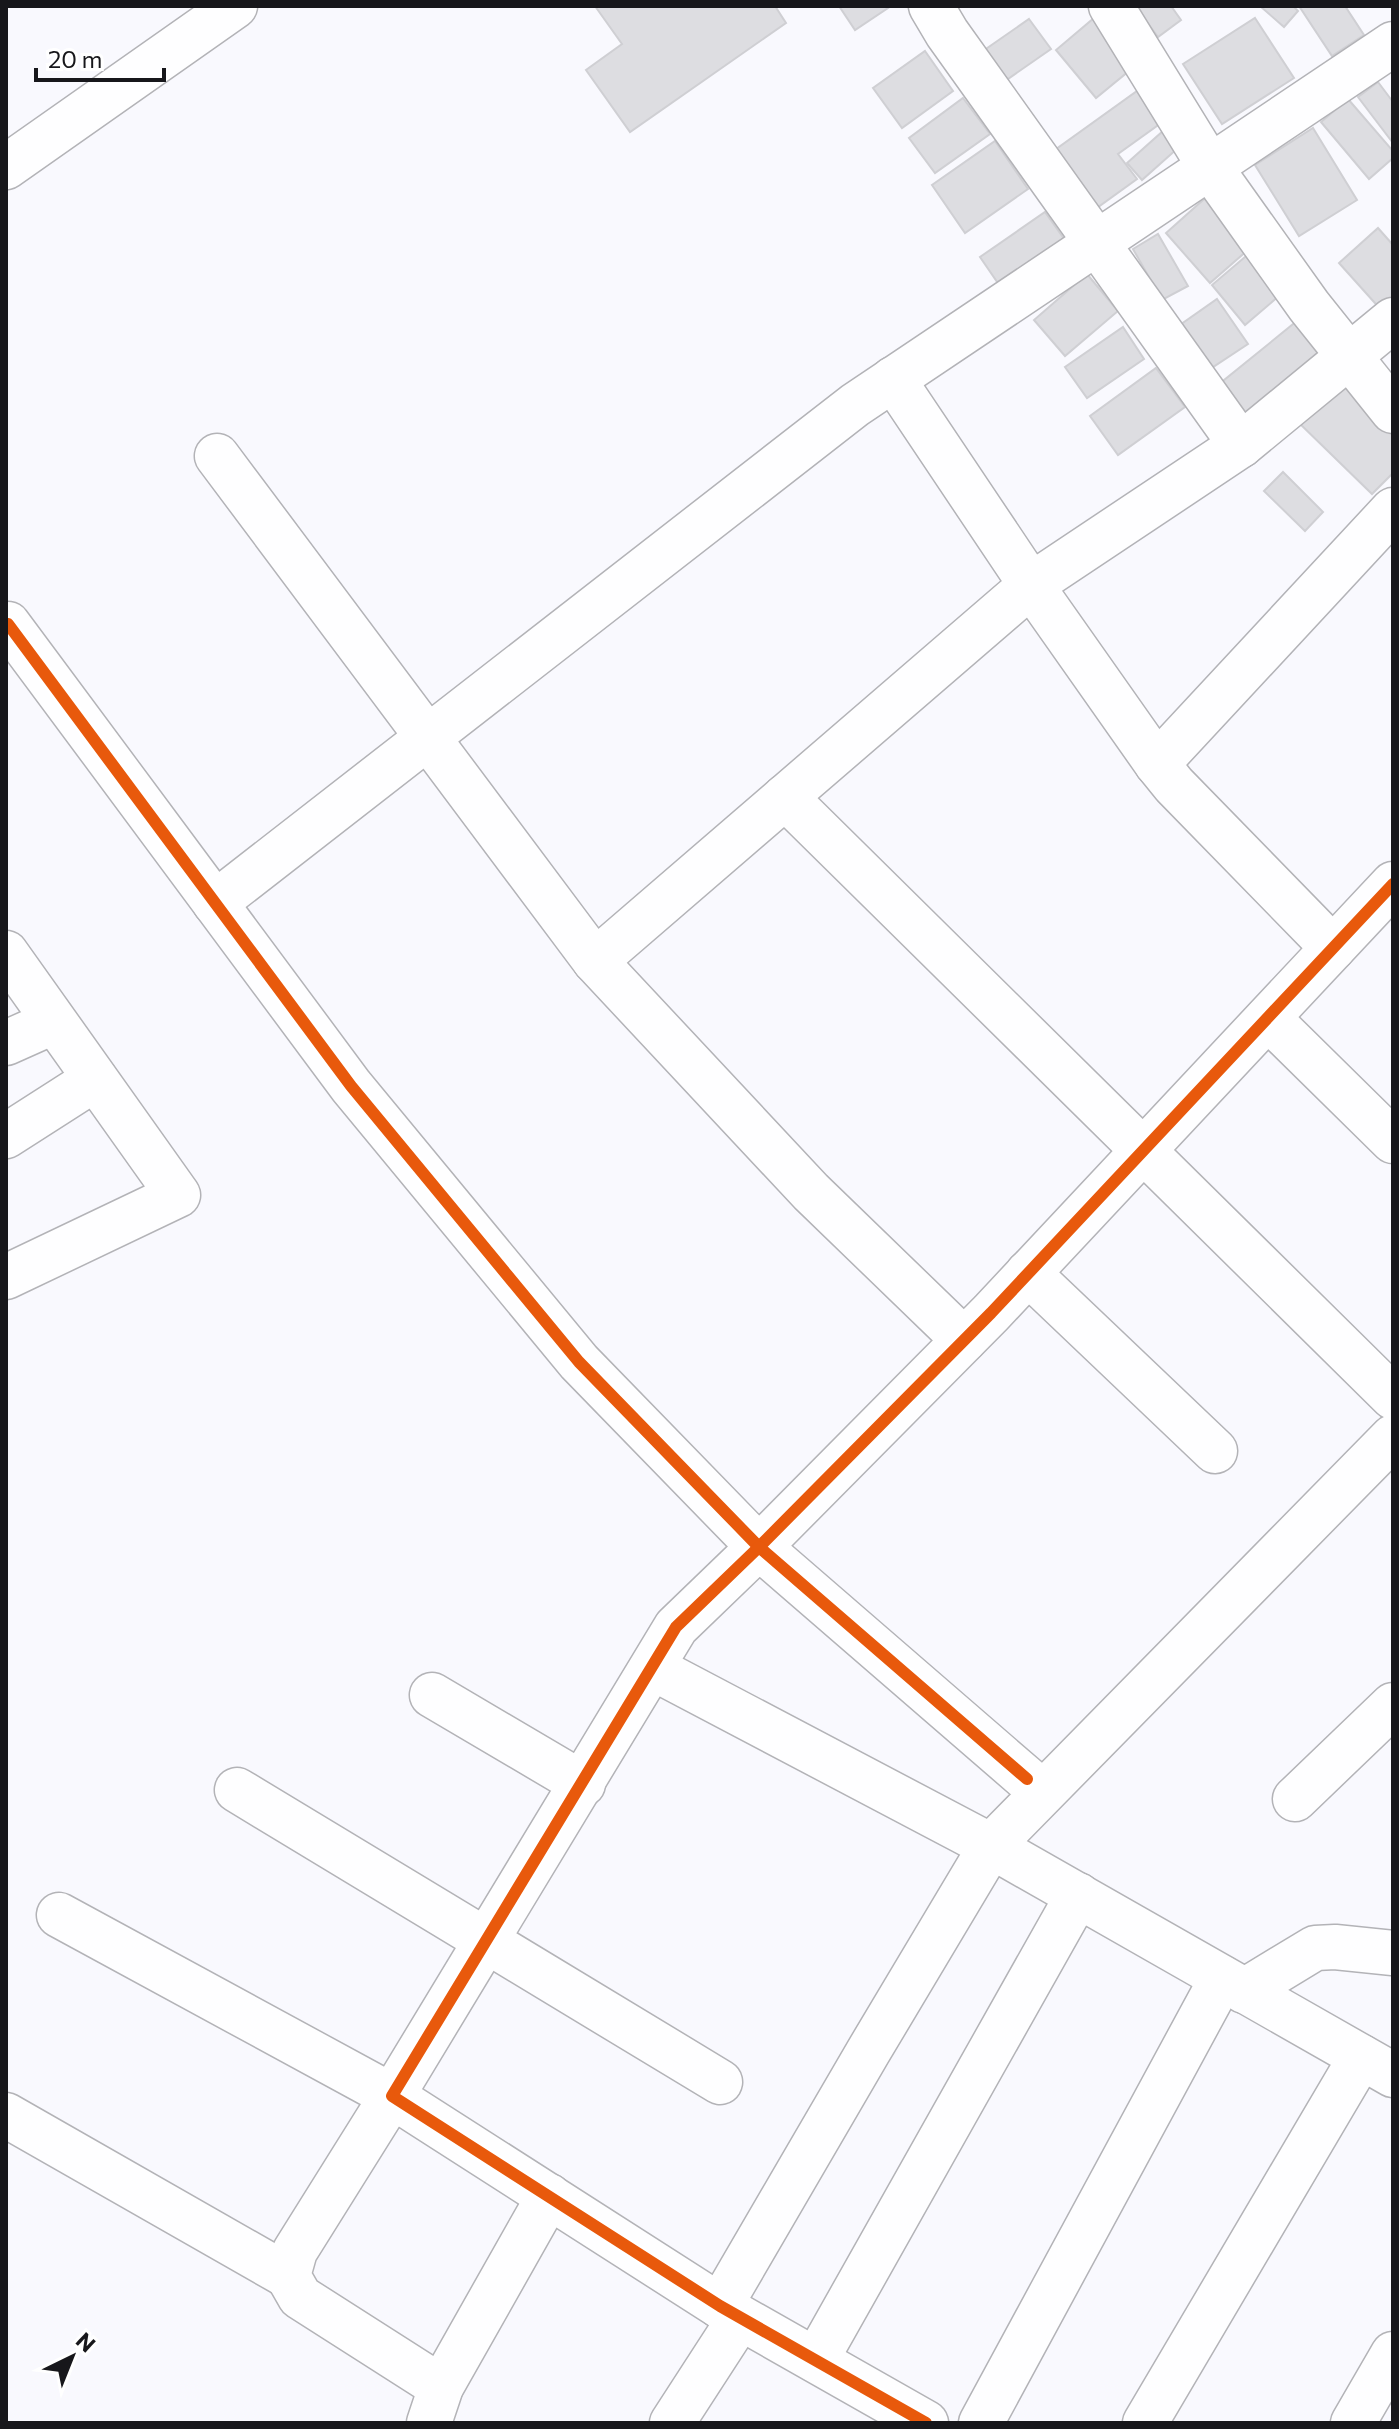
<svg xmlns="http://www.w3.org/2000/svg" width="1399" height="2429" font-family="Commissioner,sans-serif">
<rect width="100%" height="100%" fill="#f9f9fe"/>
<g fill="#dddde1" stroke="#cfcfd3" stroke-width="2">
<path d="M 595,6 L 775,6 L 786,23 L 630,132 L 586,70 L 622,44 Z"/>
<path d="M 839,6 L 891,6 L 855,30 Z"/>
<path d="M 1135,6 L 1171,6 L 1181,20 L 1158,37 Z"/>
<path d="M 1260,6 L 1293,6 L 1298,11 L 1284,27 Z"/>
<path d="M 1299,6 L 1345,6 L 1364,35 L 1332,56 Z"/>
<path d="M 1094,18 L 1135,66 L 1096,98 L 1056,50 Z"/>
<path d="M 1255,18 L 1294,78 L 1222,124 L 1183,64 Z"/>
<path d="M 1029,19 L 1051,49 L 1005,81 L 983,51 Z"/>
<path d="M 925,51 L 953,91 L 902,128 L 873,88 Z"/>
<path d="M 1378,82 L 1393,102 L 1393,143 L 1358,97 Z"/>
<path d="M 1144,86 L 1168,118 L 1118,154 L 1137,179 L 1094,210 L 1052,152 Z"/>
<path d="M 963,98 L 990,134 L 935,173 L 909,138 Z"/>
<path d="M 1348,99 L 1393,151 L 1393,158 L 1369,179 L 1321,122 Z"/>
<path d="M 1313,128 L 1357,200 L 1299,236 L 1255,165 Z"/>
<path d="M 1163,131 L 1178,148 L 1142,180 L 1127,163 Z"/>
<path d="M 995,141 L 1028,189 L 965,233 L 932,185 Z"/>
<path d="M 1212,192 L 1257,242 L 1210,283 L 1166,233 Z"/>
<path d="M 1045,212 L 1067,243 L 1002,289 L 980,257 Z"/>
<path d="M 1378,228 L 1393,245 L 1393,303 L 1383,312 L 1339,263 Z"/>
<path d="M 1158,234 L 1188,286 L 1162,300 L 1133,249 Z"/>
<path d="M 1252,251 L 1286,290 L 1245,325 L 1212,285 Z"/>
<path d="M 1087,274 L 1118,311 L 1065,356 L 1034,320 Z"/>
<path d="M 1217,299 L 1248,344 L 1207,371 L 1177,327 Z"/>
<path d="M 1303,316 L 1337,357 L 1252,426 L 1218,385 Z"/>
<path d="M 1123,327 L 1144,359 L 1087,398 L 1065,367 Z"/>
<path d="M 1156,368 L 1185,407 L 1118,455 L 1090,416 Z"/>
<path d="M 1342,375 L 1393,425 L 1393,473 L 1372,494 L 1297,421 Z"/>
<path d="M 1283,472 L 1323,512 L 1305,531 L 1264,491 Z"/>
</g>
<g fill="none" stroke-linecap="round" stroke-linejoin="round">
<g stroke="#b3b3b7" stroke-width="47">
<g id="minor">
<path d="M 931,6 L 947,33 L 1241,445"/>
<path d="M 1111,6 L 1210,167 L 1309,306 L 1393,411"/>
<path d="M 6,167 L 235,6"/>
<path d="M 217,456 L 595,961 L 811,1192 L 964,1340"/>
<path d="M 8,624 L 351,1086 L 579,1362 L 759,1547 L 991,1313 L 1393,884"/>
<path d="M 1157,764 L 1393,510"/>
<path d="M 785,797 L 1393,1397"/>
<path d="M 215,903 L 855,405 L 1393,44"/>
<path d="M 1333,948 L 1174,785 L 1157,764 L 1031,585 L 1241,445 L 1393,320"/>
<path d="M 6,953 L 178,1195 L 6,1277"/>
<path d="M 595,961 L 1031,585 L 893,379"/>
<path d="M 1268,1018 L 1393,1141"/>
<path d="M 6,1043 L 53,1022"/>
<path d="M 6,1136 L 95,1079"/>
<path d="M 1028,1273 L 1215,1451"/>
<path d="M 653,1668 L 991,1846 L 1393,2075"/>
<path d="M 432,1695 L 583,1784"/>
<path d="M 237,1790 L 720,2082"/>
<path d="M 1295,1799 L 1393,1705"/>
<path d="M 59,1915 L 392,2096 L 295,2251 L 288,2276 L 300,2297 L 441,2387"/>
<path d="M 1244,1991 L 1315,1948 L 1335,1947 L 1393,1953"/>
<path d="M 6,2115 L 288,2276"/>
<path d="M 720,2306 L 868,2052 L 991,1846 L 1393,1437"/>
<path d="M 816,2360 L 1078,1895"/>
<path d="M 429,2423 L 441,2387 L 549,2196"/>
<path d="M 672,2423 L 740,2318"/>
<path d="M 926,2423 L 720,2306 L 392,2096 L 676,1627 L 759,1547 L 1027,1779"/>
<path d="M 981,2423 L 1222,1978"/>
<path d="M 1145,2423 L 1361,2057"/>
<path d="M 1353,2423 L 1393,2354"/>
</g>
</g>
<use href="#minor" stroke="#fefeff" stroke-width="44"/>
<g stroke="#fff" stroke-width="17">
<g id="cycleway">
<path d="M 8,624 L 351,1086 L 579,1362 L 759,1547 L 991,1313 L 1393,884"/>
<path d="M 926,2423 L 720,2306 L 392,2096 L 676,1627 L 759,1547 L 1027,1779"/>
</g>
</g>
<use href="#cycleway" stroke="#e8590c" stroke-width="12"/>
</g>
<rect width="1399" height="2429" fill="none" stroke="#17171b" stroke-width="16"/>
<g transform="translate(72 2357) rotate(43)" stroke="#ffffff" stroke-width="6" paint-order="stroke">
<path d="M0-6L14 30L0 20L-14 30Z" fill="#17171b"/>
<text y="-12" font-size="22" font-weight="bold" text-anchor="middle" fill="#17171b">N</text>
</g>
<path d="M36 68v12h128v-12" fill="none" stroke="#17171b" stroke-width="4"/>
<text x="48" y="68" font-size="24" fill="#17171b" stroke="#ffffff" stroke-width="6" paint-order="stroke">20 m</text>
</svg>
